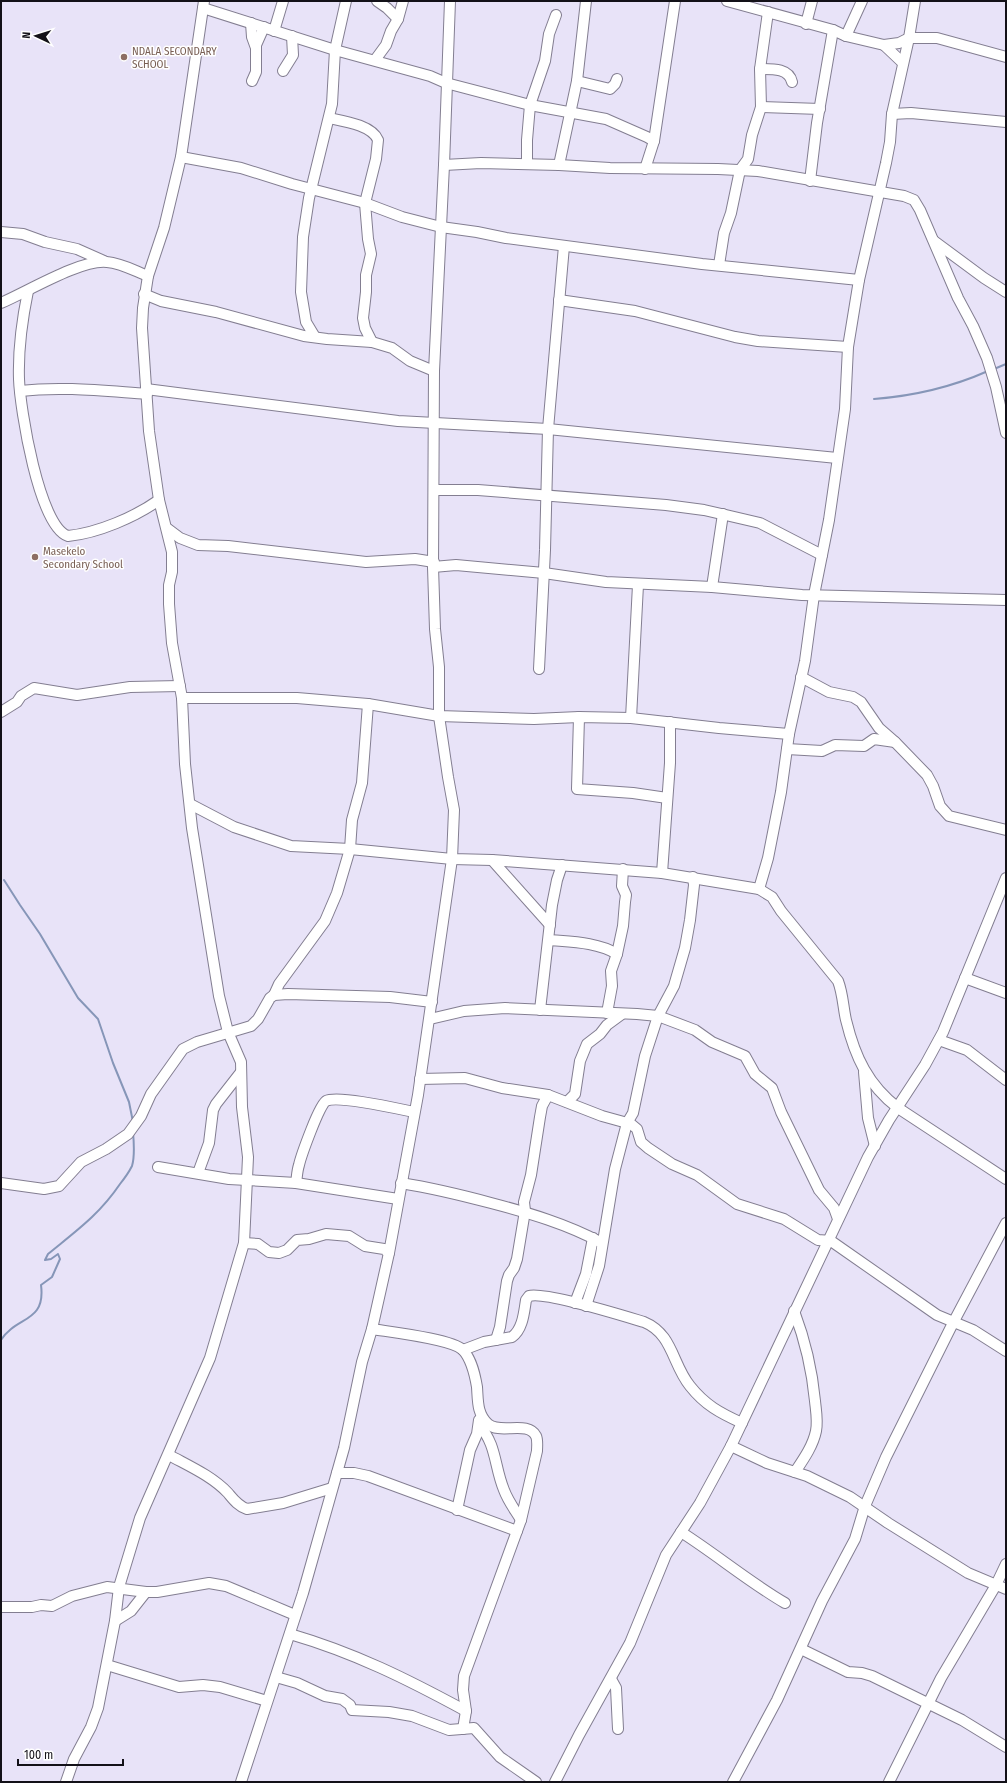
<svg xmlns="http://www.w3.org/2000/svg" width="1007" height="1783" font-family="'Fira Sans Condensed',sans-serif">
<rect width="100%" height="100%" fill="#e8e3f8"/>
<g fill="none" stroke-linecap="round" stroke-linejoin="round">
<g stroke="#8696b8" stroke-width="2">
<path d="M 994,369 L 1006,364"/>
<path d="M 874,399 C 913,396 952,387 988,371"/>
<path d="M 4,880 L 20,905 L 40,934 L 78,998 L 98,1019 L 113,1063 L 129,1102 L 133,1122"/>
<path d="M 1,1340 C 16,1316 46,1323 41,1285 L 52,1277 L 60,1259 L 58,1254 L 51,1259 L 45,1260 L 48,1254 C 76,1231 99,1215 120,1184 C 124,1179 129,1172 132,1166 C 135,1156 134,1143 133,1132"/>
</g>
<g stroke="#837e91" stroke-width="12">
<g id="minor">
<path d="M 377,1 L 387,8 L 398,19"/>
<path d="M 727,1 L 833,30 L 846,36 L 884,45 L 899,43 L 909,38 L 937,38 L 1006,57"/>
<path d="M 203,8 L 335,50 L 430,76 L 446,83 L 530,105 L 606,119 L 647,137 L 654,141"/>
<path d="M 251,23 L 252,37 L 256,48"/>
<path d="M 806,24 L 812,1"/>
<path d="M 274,31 L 283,1"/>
<path d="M 846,36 L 862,1"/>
<path d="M 884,45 L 903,63"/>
<path d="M 375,60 L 386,45 L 391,31 L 398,19 L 403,1"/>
<path d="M 760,69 C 772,69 789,68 792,82"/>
<path d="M 283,71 L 293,55 L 292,36"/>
<path d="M 252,81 L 256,72 L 256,45 L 264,27"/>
<path d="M 577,81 L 610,89 L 615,84 L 617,79"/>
<path d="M 761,107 L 820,109"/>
<path d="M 892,114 L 911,113 L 1006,122"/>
<path d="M 329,118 C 343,121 372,125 378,140 L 376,159 L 365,203 L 368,239 L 371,254 L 366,275 L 366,292 L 363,318 L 365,328 L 372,342"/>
<path d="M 181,157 L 241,168 L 292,184 L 365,203 L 402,217 L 441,227 L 477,232 L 506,238 L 702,264 L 859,280"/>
<path d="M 527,164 L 527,140 L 530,105 L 545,61 L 549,34 L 556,15"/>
<path d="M 444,165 L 481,163 L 559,165 L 610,168 L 718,169 L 758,171 L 904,196 L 914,200 L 920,210 L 958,298 L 973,326 L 987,358 L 996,387 L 1006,433"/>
<path d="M 559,165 L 577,81 L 586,1"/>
<path d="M 645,169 L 654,141 L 675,1"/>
<path d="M 810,181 L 817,123 L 833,30"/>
<path d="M 1,232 L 23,234 L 45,242 L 77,249 L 104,261"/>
<path d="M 934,241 L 984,278 L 1006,292"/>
<path d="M 719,265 L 724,233 L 731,213 L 740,170 L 748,159 L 752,135 L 761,107 L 760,69 L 768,12"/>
<path d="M 28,291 C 22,320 18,349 19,379 C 20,408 39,527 68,536 C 98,533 135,517 159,500"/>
<path d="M 144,294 L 161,301 L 216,312 L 304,336 L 327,339 L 372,342 L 392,348 L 410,361 L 434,371"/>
<path d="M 559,300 L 635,311 L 735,337 L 758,341 L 848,347"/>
<path d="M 1,303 C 27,292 81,259 107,262 C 121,263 135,271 148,276"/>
<path d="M 315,337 L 306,322 L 301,292 L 303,237 L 309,198 L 332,104 L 335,50 L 346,1"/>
<path d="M 146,389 L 398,421 L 548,429 L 837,458"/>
<path d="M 20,391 C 62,386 104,391 147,394"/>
<path d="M 434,490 L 478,490 L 666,505 L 704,510 L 760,523 L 822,555"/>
<path d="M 168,529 L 180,538 L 198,545 L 228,546 L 366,562 L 415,559 L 434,562"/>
<path d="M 433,567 L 456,565 L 544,573 L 606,582 L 712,587 L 802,595 L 1006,600"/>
<path d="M 712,587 L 723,514"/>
<path d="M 539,669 L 545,550 L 548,429 L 564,246"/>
<path d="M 801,677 L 829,692 L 853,697 L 861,702 L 879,728 L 895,742 L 927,775 L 933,786 L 940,806 L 949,816 L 1006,830"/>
<path d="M 182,698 L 297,698 L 368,704 L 439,716 L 534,719 L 579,717 L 631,718 L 719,728 L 789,734"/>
<path d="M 1,712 L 17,702 L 21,696 L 34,688 L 77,695 L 130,687 L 180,686"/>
<path d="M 579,717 L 577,789 L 633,793 L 667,798"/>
<path d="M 631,718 L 638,585"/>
<path d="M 787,749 L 822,751 L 835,745 L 864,746 L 874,739 L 895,742"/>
<path d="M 190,804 L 234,827 L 291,846 L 350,849 L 452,859 L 492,860 L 662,873 L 759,889 L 772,897 L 781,911 L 838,981 C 843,994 843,1007 846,1020 C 855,1057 868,1085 898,1108 L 1006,1179"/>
<path d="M 492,860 L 550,925"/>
<path d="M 662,873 L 670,763 L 670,722"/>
<path d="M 759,889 L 768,858 L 781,792 L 789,734 L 805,661 L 814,595 L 829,520 L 845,409 L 848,347 L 859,280 L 886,163 L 890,142 L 892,114 L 909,38 L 915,1"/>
<path d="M 549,940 C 571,942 597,942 617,954"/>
<path d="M 965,978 L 1006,993"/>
<path d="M 274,995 L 279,984 L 325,921 L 337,893 L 350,849 L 352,820 L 362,783 L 368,704"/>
<path d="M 540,1010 L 552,905 L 557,880 L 562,865"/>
<path d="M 607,1013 L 612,986 L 611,971 L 617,954 L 623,926 L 625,902 L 626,895 L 622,886 L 623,869"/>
<path d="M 430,1019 L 464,1011 L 505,1008 L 637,1014 L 658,1016 L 695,1030 L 712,1042 L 745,1056 L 755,1074 L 772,1088 L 781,1112 L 819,1190 L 834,1208 L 838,1219"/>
<path d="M 939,1040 L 967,1050 L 1006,1080"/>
<path d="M 864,1072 L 868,1118 L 875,1146"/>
<path d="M 420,1079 L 465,1078 L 502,1088 L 548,1095 L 602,1116 L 631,1124 L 637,1129 L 641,1142 L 648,1148 L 672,1164 L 697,1175 L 737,1204 L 784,1219 L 818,1240 L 831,1241 L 937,1315 L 973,1330 L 1006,1351"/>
<path d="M 567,1102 L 575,1094 L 580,1061 L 587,1044 L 600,1034 L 607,1025 L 622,1014"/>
<path d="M 158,1167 L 229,1179 L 296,1183 L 398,1199"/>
<path d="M 198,1173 L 209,1143 L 213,1110 L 216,1104 L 241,1072"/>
<path d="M 1,1183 L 44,1189 L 59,1186 L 81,1162 L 106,1149 L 128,1134 L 141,1116 L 151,1094 L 183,1049 L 197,1042 L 251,1026 L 258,1019 L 270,998 L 274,995 L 288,994 L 390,997 L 432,1002"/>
<path d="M 296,1183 C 297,1177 297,1171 299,1165 C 301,1156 320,1103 326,1101 C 338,1095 399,1109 414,1112"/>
<path d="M 401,1183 C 432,1188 461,1195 491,1203 C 529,1213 567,1224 602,1243"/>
<path d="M 244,1243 L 258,1244 L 269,1252 L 279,1253 L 287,1250 L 297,1240 L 309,1239 L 326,1234 L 349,1236 L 365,1246 L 384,1249 L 389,1253"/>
<path d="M 575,1303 L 586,1274 L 593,1238"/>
<path d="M 586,1306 L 599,1266 L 615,1169 L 627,1123 L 633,1113 L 645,1056 L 658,1016 L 674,986 L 685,948 L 690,920 L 694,885 L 693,877"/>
<path d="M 794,1311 C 805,1340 812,1369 815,1401 C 816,1411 818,1421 816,1431 C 813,1446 803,1460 795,1472"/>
<path d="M 372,1329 C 390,1332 452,1339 463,1350 C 472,1360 475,1375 477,1387 C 478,1401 477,1414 488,1424 C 500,1435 528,1420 536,1436 C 538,1440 537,1447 537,1451 L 521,1520 L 464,1676 L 463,1690 L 466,1711 L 463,1729"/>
<path d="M 496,1340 L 500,1327 L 507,1281 L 509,1275 L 514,1268 L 517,1259 L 525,1211 L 524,1202 L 531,1175 L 540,1117 L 542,1106 L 548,1095"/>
<path d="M 463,1350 L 484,1342 L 512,1337 C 523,1329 524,1312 526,1300 L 529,1296 C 544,1291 624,1316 644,1322 C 673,1334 672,1364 690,1386 C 705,1405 720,1413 742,1423"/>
<path d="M 479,1425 C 497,1445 494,1466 504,1490 C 508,1501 515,1510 521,1520"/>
<path d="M 731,1446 L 767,1463 L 807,1476 L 850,1497 L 888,1523 L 968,1573 L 1006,1589"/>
<path d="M 169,1455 C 189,1466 212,1476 228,1493 C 233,1499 238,1506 247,1509 L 283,1503 L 332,1488"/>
<path d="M 337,1473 L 354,1473 L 368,1476 L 517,1531"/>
<path d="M 457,1510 L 470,1450 L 477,1434 L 479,1420"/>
<path d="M 681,1532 C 717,1555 749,1582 785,1603"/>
<path d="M 1,1607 L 32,1607 L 41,1605 L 52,1606 L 72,1596 L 107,1587 L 146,1592 L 157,1592 L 209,1583 L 226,1586 L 295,1615"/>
<path d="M 115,1621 L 131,1611 L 146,1592"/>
<path d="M 290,1634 C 355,1653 407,1679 466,1711"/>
<path d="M 801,1649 L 848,1672 L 862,1673 L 872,1676 L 962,1720 L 1006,1747"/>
<path d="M 107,1665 L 179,1687 L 203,1685 L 220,1687 L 267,1701"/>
<path d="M 276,1677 L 297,1683 L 325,1696 L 342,1699 L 350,1705 L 352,1710 L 389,1712 L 412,1716 L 449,1730 L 474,1728 L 500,1757 L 536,1782"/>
<path d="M 611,1679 L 616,1688 L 618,1729"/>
<path d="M 66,1782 L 74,1759 L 91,1727 L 98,1708 L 115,1621 L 119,1587 L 140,1518 L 210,1358 L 244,1243 L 248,1157 L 242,1107 L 241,1062 L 228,1032 L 219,996 L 192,828 L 185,764 L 182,698 L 172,643 L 169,604 L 169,585 L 172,572 L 172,552 L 159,500 L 149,431 L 142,328 L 143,308 L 148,276 L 164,228 L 181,157 L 204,1"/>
<path d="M 241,1782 L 303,1593 L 344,1448 L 362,1362 L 372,1329 L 389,1253 L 418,1095 L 452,859 L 454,810 L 448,777 L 439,716 L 439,667 L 435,629 L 433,567 L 434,371 L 444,165 L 450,1"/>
<path d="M 555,1782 L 579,1735 L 630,1643 L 666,1555 L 700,1503 L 731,1446 L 868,1157 L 889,1120 L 925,1065 L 943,1032 L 1006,878"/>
<path d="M 733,1782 L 777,1700 L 822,1601 L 855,1539 L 865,1506 L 886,1457 L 953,1323 L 1006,1223"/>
<path d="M 889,1782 L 941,1678 L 996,1585 L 1006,1564"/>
</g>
</g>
<use href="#minor" stroke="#fff" stroke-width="10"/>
</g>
<g fill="#8d6e63" stroke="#fff" stroke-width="1.5">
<circle cx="124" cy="57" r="4"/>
<circle cx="35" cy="557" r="4"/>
</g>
<g text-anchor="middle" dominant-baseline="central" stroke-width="3" stroke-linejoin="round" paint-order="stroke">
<g font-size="11" fill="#785e54" stroke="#fff" text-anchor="start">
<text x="132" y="51">NDALA SECONDARY<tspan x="132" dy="13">SCHOOL</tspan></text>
<text x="43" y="551">Masekelo<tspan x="43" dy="13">Secondary School</tspan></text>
</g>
</g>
<rect width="1007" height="1783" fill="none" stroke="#131118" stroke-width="4"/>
<g transform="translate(36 36) rotate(274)" stroke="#ffffff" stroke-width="3" paint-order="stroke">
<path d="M0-3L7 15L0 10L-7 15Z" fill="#131118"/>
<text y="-6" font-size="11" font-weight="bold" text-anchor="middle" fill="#131118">N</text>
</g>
<path d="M18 1759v6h105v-6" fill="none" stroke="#131118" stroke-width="2"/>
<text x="24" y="1759" font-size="12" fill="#131118" stroke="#ffffff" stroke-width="3" paint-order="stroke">100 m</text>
</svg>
